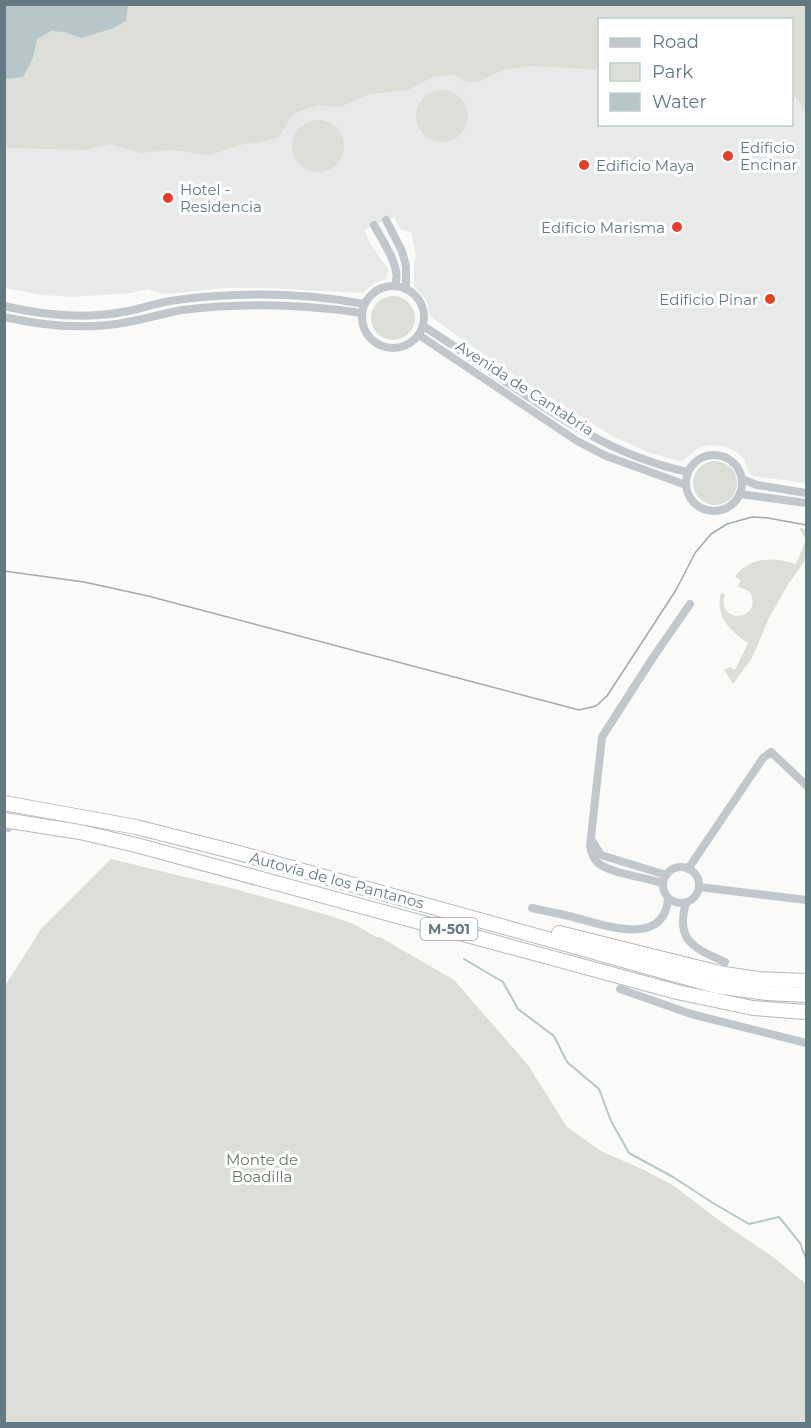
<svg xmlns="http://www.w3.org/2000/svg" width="811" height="1428" font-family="Montserrat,sans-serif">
<rect width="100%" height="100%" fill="#fafaf8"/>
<path fill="#e8eae9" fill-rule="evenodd" d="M 4,5 L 806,5 L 806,483 L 753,476 L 749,473 L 744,459 L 738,453 L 723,446 L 708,445 L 697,449 L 684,460 L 678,461 L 648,452 L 612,436 L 499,365 L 431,317 L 426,300 L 414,286 L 414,262 L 416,255 L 411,232 L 401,230 L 394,217 L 364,230 L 371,245 L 388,269 L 386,279 L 375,283 L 362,293 L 268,288 L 225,288 L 164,294 L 148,289 L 131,293 L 72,297 L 42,295 L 5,288 ZM 600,20 L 792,20 L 792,124 L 600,124 Z"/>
<g fill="#dbdfd7">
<path d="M 5,5 L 806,5 L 806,112 L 792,92 L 792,20 L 600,20 L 599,70 L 532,66 L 503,70 L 479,81 L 468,82 L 452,75 L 433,77 L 408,90 L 370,94 L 340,107 L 317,105 L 294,113 L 279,137 L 258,143 L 244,144 L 210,155 L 172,150 L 141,153 L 110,144 L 85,150 L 5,148 Z"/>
<circle cx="442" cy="116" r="26"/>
<circle cx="318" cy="146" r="26"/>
<circle cx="393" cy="318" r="22"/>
<circle cx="715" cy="483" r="22"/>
<path d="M 799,528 L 806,529 L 806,559 L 787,586 L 769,618 L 752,658 L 733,684 L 724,670 L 730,667 L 735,670 L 748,643 C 730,631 715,617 721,593 L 725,594 C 716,623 758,622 752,597 C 750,590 745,589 738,587 L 740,580 L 735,577 C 750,556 774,557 796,564 L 806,540 Z"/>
<path d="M 111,859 L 235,889 L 327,915 L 354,924 L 376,937 L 380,937 L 454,980 L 528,1065 L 567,1127 L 601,1151 L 644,1170 L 674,1186 L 720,1221 L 773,1257 L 806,1284 L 806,1423 L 5,1423 L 5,986 L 41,929 Z"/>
</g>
<path fill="#b7c7c9" d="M 68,4 L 128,5 L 126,21 L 111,29 L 81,38 L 64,32 L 51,31 L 37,39 L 33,58 L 23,77 L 5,79 L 5,5 Z"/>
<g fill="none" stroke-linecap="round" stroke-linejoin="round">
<path stroke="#b7c7c9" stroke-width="2" d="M 464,959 L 503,982 L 518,1009 L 554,1036 L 567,1062 L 599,1089 L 611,1121 L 629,1153 L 673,1177 L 713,1203 L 749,1224 L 779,1217 L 800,1243 L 806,1259"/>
<g stroke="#b4babd" stroke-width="16">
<g id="highway">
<path d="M 4,803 L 136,827 L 235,852 L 716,986 L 767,993 L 806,995"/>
<path d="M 4,820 L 80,832 L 136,845 L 677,992 L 753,1008 L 806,1012"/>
<path d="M 559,933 L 724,974 L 758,979 L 806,981"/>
</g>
</g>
<g stroke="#c1c7ca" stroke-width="8">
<path d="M 386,220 L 402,251 L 406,266 L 406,289"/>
<path d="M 374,225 C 382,240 404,271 394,286"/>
<circle cx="393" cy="317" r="31"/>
<path d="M 4,306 C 42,315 85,319 123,312 C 141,309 158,302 177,300 C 238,292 303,293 364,304"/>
<path d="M 4,317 C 44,326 88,330 128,322 C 146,319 164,313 182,310 C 240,303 303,304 361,313"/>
<path d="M 423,326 C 509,379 586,451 688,472"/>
<path d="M 419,335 L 577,441 L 606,456 L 686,485"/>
<circle cx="714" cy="483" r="28"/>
<path d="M 742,479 L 757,485 L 806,493"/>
<path d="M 740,494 L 806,503"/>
<path d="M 4,828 L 8,828"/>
<path d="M 593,842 L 601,855 L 666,875"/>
<circle cx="681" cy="885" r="18"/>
<path d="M 688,869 L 763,758 L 771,752 L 806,785"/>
<path d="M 662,883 C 645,877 612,874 598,863 C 593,858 591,852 590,846 L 602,737 L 652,659 L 690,604"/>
<path d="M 699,887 L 806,900"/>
<path d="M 686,903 C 675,941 694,948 725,962"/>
<path d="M 532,908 C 544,911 557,913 569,916 C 598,923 664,950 668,899"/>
<path d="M 620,989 L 691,1014 L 806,1043"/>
</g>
<use href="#highway" stroke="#fff" stroke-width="14"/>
<path stroke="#a0aaaf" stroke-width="1.5" d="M 4,571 L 84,582 L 148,596 L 579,710 L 596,706 L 607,696 L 676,590 L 695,553 L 711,534 L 727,524 L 752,517 L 768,518 L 806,525"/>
</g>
<g fill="#e73e2a" stroke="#fff" stroke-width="2">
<circle cx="728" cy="156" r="6"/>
<circle cx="584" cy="165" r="6"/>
<circle cx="168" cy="198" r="6"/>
<circle cx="677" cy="227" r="6"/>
<circle cx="770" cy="299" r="6"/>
</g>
<g text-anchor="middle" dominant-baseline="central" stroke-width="6" stroke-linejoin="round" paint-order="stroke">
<rect fill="#fff" stroke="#92a2a8" stroke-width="1.5" x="420.5" y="918" width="57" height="22" rx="4.5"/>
<g font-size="14" font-weight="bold" fill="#647a83">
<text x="449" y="929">M-501</text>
</g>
<g font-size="15" fill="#647a83" stroke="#fff" text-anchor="start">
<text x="740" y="147">Edificio<tspan x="740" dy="17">Encinar</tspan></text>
<text x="596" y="165">Edificio Maya</text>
<text x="180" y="189">Hotel -<tspan x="180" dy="17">Residencia</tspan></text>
<text x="665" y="227" text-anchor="end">Edificio Marisma</text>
<text x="758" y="299" text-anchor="end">Edificio Pinar</text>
</g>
<g font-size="15" fill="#647a83" stroke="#fff">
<text transform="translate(525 388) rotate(33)">Avenida de Cantabria</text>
<text transform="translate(337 880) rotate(15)">Autovía de los Pantanos</text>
</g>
<g font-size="15" fill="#6a7a63" stroke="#fff">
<text x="262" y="1159">Monte de<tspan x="262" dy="17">Boadilla</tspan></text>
</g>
</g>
<rect width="811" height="1428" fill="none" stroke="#647a83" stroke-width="12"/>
<rect x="598" y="18" width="195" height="108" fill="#ffffff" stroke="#c1cacd" stroke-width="1.5"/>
<rect x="610" y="38" width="30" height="9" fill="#c1c7ca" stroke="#c1cacd" stroke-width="1.5"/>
<text x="652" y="48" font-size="18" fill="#647a83">Road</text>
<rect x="610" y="63" width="30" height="18" fill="#dbdfd7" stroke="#c1cacd" stroke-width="1.5"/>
<text x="652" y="78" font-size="18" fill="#647a83">Park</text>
<rect x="610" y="93" width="30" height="18" fill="#b7c7c9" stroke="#c1cacd" stroke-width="1.5"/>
<text x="652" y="108" font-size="18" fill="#647a83">Water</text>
</svg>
